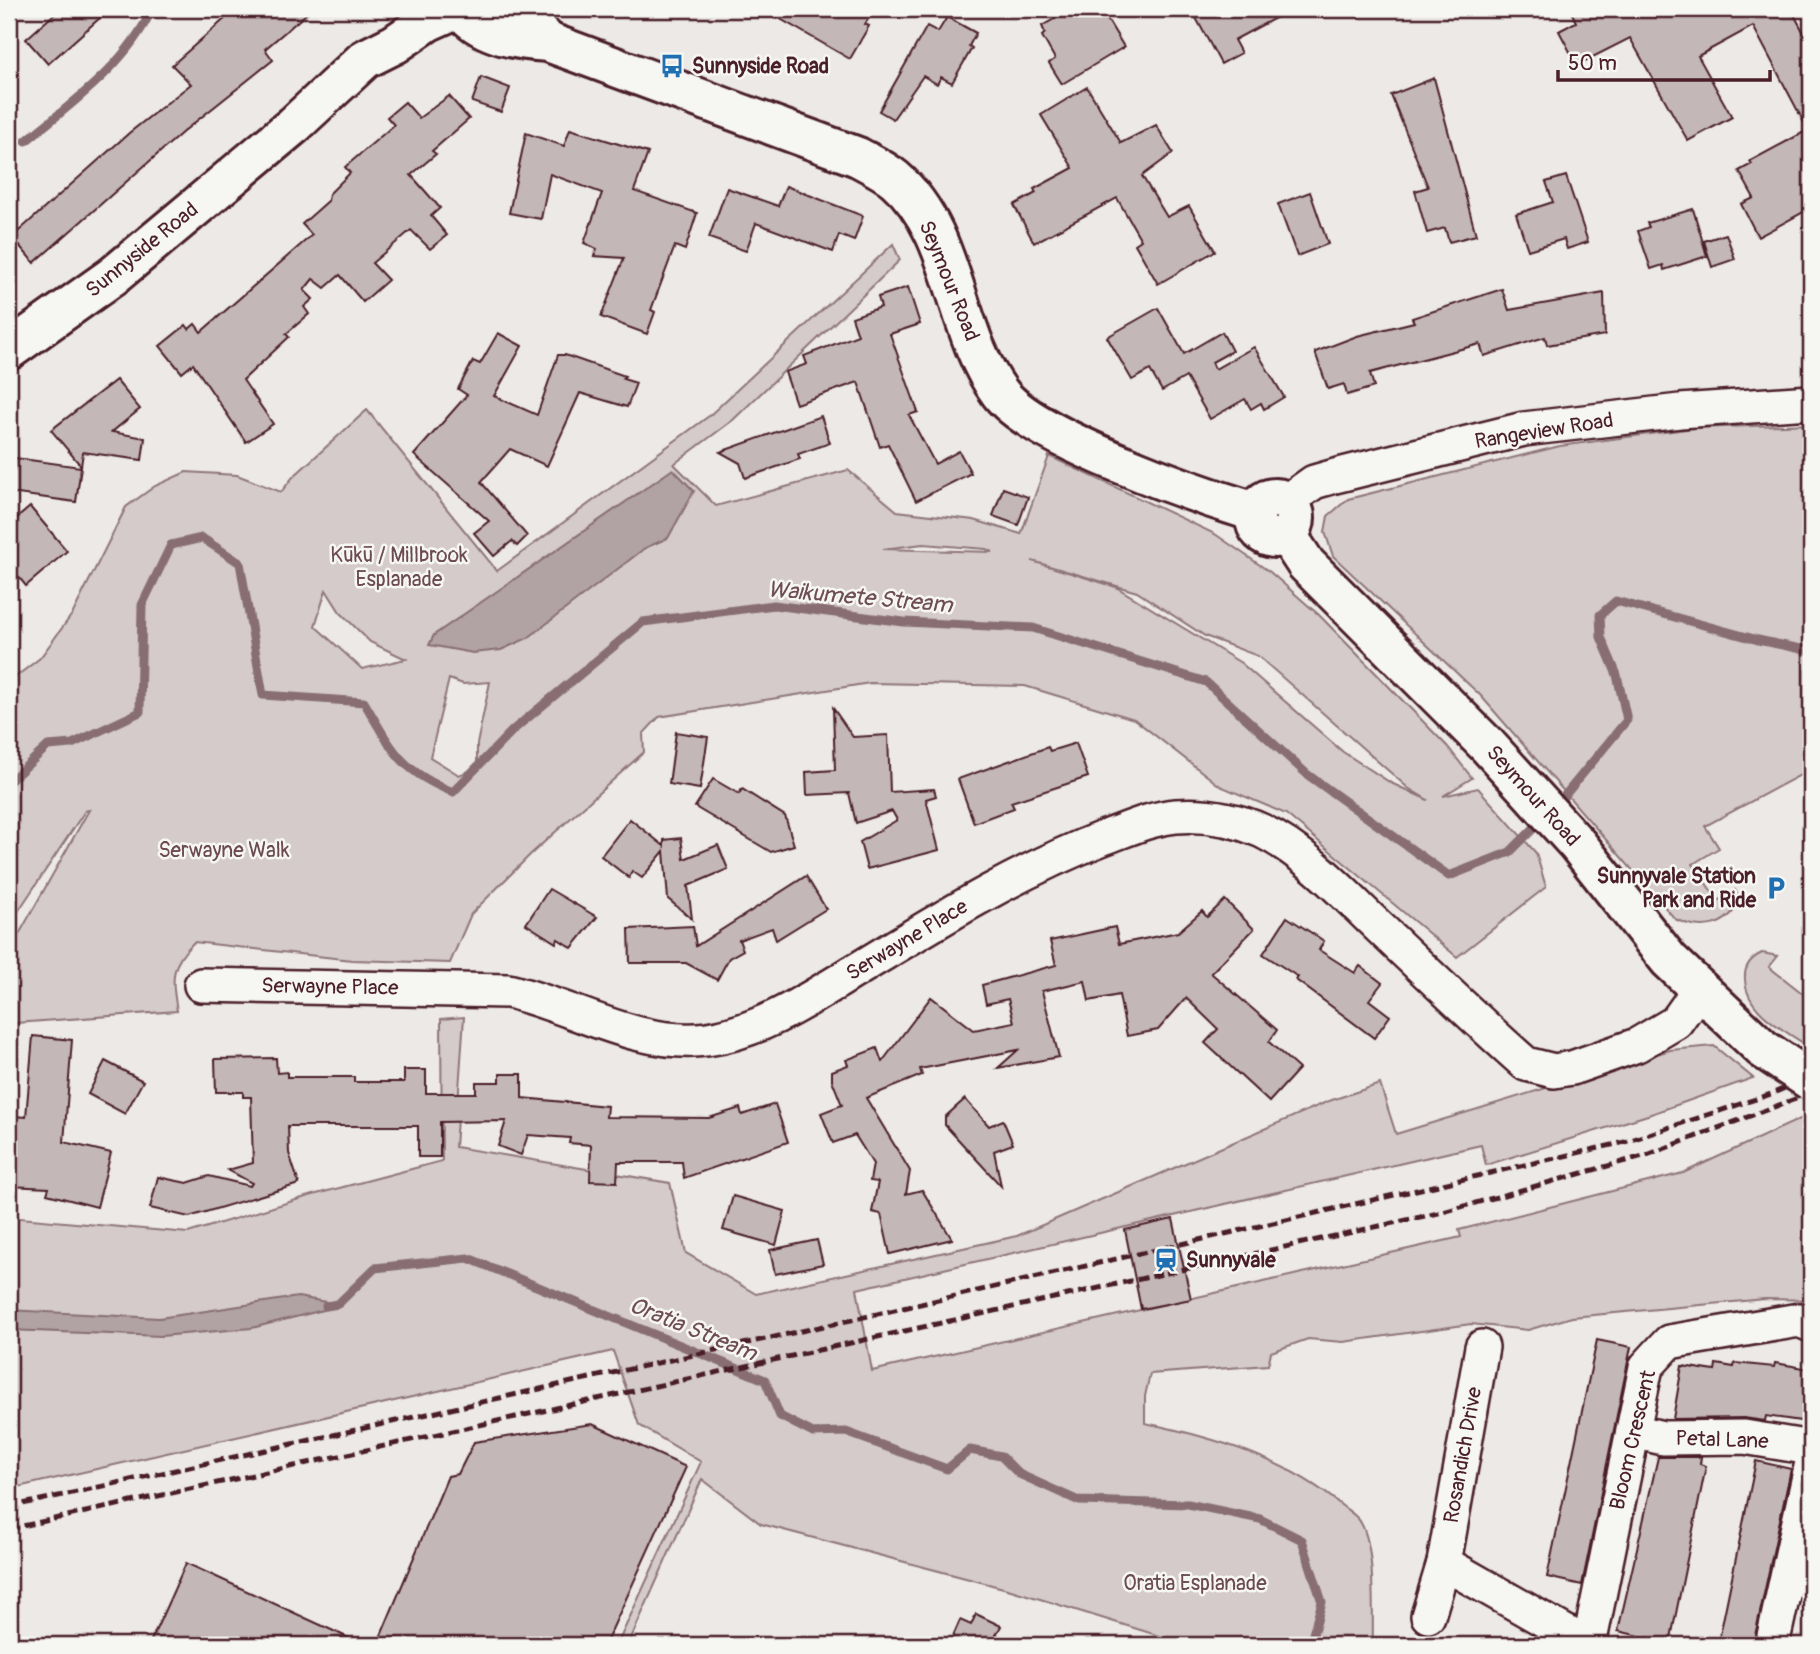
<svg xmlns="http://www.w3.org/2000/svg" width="1820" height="1654" font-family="Pangolin,sans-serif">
<rect width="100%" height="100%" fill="#ece9e6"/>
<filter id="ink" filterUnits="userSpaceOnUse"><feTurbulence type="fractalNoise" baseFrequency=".0143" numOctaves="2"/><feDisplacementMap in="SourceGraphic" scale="14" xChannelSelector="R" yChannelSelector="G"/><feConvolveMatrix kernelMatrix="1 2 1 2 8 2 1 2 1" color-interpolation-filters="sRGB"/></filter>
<g filter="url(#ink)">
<g fill="#d4cbca" stroke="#8f757a" stroke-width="2" fill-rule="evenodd">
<path d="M 893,244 L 900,260 L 733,420 L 674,464 L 716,506 L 848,470 L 897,511 L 974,520 L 1021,534 L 1049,456 L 1215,534 L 1270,572 L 1319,615 L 1447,746 L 1472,778 L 1443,796 L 1478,788 L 1536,853 L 1546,887 L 1457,957 L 1286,814 L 1220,786 L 1134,719 L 1025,686 L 870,683 L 659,717 L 643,734 L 644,752 L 531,854 L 471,914 L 450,963 L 352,960 L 194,942 C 169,966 172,979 177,1011 L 16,1023 L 9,1084 L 9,682 L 40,658 L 73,613 L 126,507 L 155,486 L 186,472 L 237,475 L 281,492 L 293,477 L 367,410 L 497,571 L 709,416 ZM 923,544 L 986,549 L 993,552 L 883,549 ZM 1032,561 L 1137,592 L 1205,636 L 1258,656 L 1408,788 L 1428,800 L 1391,783 L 1343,752 L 1241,663 L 1116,587 ZM 326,590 L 340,612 L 370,642 L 406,659 L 362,669 L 315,626 ZM 449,679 L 463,684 L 490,682 L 477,744 L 477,768 L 459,775 L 430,757 ZM 89,810 L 13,945 L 12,946 L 17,913 L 85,811 Z"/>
<path d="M 1811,424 L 1811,786 L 1804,773 L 1705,826 L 1719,848 L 1693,864 L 1718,901 L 1735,890 L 1740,900 C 1727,929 1700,931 1675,919 L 1481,696 L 1333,556 L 1325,532 L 1328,516 L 1348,499 L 1560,446 L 1694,428 Z"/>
<path d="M 1762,953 L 1778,956 L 1769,967 L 1811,1000 L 1811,1048 C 1786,1031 1746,1013 1745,979 C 1744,966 1751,958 1762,953 Z"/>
<path d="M 464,1017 L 455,1147 L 670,1183 L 686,1253 L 756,1294 L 1017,1236 L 1329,1101 L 1380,1084 L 1396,1134 L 1670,1050 L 1714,1046 L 1753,1078 L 1651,1114 L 1486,1165 L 1481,1145 L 857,1289 L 872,1371 L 1461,1237 L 1459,1230 L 1683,1173 L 1811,1114 L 1811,1300 L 1765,1299 L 1572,1317 L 1528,1330 L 1471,1324 L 1343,1342 L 1308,1339 L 1271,1352 L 1268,1365 L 1150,1374 L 1145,1396 L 1145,1423 C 1213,1437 1287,1459 1341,1505 C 1347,1510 1358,1516 1361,1523 C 1376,1549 1372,1614 1373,1645 L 1189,1645 L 1011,1590 L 761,1524 L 702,1479 L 628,1645 L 617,1645 L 701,1462 L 639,1425 L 613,1351 L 9,1489 L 9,1217 L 188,1233 L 309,1196 L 442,1161 L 441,1019 Z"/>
</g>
<g fill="#b1a2a3" stroke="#886e73" stroke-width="2">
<path d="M 673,469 L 694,491 L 668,538 L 645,548 L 528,638 L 501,650 L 473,653 L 429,645 L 434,635 Z"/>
<path d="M 298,1297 L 343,1305 L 252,1328 L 161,1336 L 9,1330 L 9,1310 L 159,1318 Z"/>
</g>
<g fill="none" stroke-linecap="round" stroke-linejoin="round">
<g stroke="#886e73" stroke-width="9">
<path d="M 26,141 C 72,103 127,64 152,9"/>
<path d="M 9,782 L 48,746 L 72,744 L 140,712 L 142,605 L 171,545 L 202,538 L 240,563 L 263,695 L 364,702 C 392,749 400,771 453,792 L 513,730 L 643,622 L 774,605 L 904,622 L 1033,628 L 1206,682 L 1308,775 L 1449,876 L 1510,852 L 1544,818"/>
<path d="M 1556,806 L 1627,720 L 1617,675 L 1601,637 L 1600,615 L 1616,601 L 1758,640 L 1811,651"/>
<path d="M 326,1306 L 338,1304 L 375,1268 L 468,1258 L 765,1380 L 780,1416 L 813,1433 L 846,1432 L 947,1469 L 970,1450 L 1001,1456 L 1019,1474 L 1079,1501 L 1188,1504 L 1260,1519 L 1302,1540 L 1322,1602 L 1310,1645"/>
</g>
</g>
<g fill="#c4b7b7" stroke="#4a1f2b" stroke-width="2">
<path d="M 60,9 L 110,9 L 48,64 L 26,39 Z"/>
<path d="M 236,9 L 312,9 L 265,49 L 273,60 L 184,131 L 34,263 L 12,237 L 129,133 L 191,84 L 172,65 Z"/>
<path d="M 763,9 L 875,9 L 865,24 L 869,26 L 850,59 Z"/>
<path d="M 1072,9 L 1101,9 L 1124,47 L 1062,84 L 1049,63 L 1055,59 L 1042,36 L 1045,33 L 1042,26 Z"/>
<path d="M 1213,9 L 1292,9 L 1234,40 L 1241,53 L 1221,64 L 1196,18 Z"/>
<path d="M 1570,9 L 1791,9 L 1811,46 L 1811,208 L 1758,237 L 1741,204 L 1754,198 L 1739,171 L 1752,164 L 1750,161 L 1808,130 L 1753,26 L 1698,56 L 1732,117 L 1688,141 L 1630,38 L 1577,65 L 1559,31 L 1576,22 Z"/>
<path d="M 947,17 L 976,33 L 969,46 L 972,48 L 952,83 L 941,77 L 937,84 L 923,76 L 893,119 L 879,111 L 927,26 L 938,32 Z"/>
<path d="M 481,77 L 510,88 L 501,112 L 472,102 Z"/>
<path d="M 1434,78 L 1476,235 L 1449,242 L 1445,228 L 1427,233 L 1415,191 L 1428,187 L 1391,95 Z"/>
<path d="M 1087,87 L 1121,143 L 1156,125 L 1173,153 L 1142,176 L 1167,217 L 1189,206 L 1215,251 L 1158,284 L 1135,244 L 1141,240 L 1117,198 L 1034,243 L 1014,205 L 1036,193 L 1034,189 L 1073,168 L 1041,115 Z"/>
<path d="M 449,96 L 469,119 L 432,151 L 436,154 L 411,175 L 440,208 L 431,216 L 447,235 L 430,249 L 411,230 L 372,263 L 388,280 L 363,302 L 340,275 L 325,288 L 313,279 L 304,290 L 313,299 L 304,307 L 309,314 L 286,334 L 289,337 L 243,380 L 273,424 L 246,442 L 193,364 L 182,373 L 160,346 L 186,325 L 189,329 L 195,324 L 201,332 L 312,235 L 302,224 L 328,201 L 329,194 L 350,173 L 345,167 L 394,125 L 387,117 L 405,102 L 419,118 Z"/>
<path d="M 570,129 L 648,153 L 634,191 L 697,213 L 685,250 L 675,246 L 651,310 L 655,312 L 647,334 L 601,317 L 624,258 L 594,256 L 597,249 L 584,243 L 602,193 L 550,174 L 541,219 L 509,213 L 526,133 L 564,146 Z"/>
<path d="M 1566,176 L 1588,242 L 1567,249 L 1564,239 L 1528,250 L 1516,214 L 1553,202 L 1546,182 Z"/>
<path d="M 786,186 L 863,216 L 854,241 L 839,235 L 833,252 L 756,223 L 746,251 L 709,238 L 727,188 L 778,206 Z"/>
<path d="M 1310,192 L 1328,244 L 1297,256 L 1278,204 Z"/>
<path d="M 1693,209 L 1707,256 L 1664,270 L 1663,265 L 1651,269 L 1638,231 L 1649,227 L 1647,223 Z"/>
<path d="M 1726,234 L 1735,259 L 1712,267 L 1704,241 Z"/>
<path d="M 908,287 L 920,324 L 890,334 L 918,412 L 909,415 L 935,464 L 959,451 L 971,473 L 916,501 L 888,444 L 880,447 L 858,382 L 796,404 L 785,372 L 807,364 L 804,356 L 858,335 L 852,317 L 881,307 L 878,297 Z"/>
<path d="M 1502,289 L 1509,310 L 1604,293 L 1605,335 L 1547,345 L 1545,337 L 1484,356 L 1480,344 L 1370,373 L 1374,387 L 1347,395 L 1344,384 L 1328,389 L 1315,352 L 1357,336 L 1414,322 L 1412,318 Z"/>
<path d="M 1158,308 L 1184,354 L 1222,332 L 1232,351 L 1212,362 L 1215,369 L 1254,347 L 1284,397 L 1264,409 L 1261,403 L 1251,409 L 1245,399 L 1210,419 L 1186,377 L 1162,391 L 1150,370 L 1132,380 L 1107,337 Z"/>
<path d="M 498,333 L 522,346 L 494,396 L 537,415 L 558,355 L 565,355 L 625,376 L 623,379 L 636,383 L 627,407 L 580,393 L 547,466 L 510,449 L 481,482 L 527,536 L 517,546 L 512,541 L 494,556 L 474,533 L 489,521 L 414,455 L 467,395 L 458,389 L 473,361 L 480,364 Z"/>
<path d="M 116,380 L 140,409 L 112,432 L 145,438 L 142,460 L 83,452 L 81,466 L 51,430 Z"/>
<path d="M 821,416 L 830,443 L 798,454 L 800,459 L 745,478 L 740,463 L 720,452 Z"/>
<path d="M 15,458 L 81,467 L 76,502 L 10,493 Z"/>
<path d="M 1003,488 L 1028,497 L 1018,525 L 993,516 Z"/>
<path d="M 30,507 L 67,551 L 26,586 L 9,565 L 9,525 Z"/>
<path d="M 833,708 L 853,737 L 888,735 L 890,792 L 934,789 L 936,796 L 926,799 L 939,850 L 867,869 L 860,842 L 897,820 L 892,811 L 856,823 L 849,793 L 807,795 L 806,772 L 835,770 Z"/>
<path d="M 676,732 L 708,737 L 700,789 L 669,784 Z"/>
<path d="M 1076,743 L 1088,777 L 1011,802 L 1014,808 L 974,823 L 958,779 L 1048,747 L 1050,751 Z"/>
<path d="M 713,779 L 739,794 L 742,789 L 785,816 L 794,845 L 771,852 L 695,807 Z"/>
<path d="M 630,819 L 664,846 L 664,840 L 681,838 L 684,859 L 718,845 L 728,869 L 688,886 L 692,919 L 668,899 L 664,851 L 642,878 L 632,871 L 629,878 L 601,856 Z"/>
<path d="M 806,876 L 826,909 L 776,940 L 772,928 L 739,940 L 743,950 L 729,958 L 717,980 L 686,963 L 630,963 L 629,929 L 693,926 L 696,946 Z"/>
<path d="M 549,889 L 597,917 L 572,948 L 558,939 L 556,943 L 526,924 Z"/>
<path d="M 1225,900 L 1254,929 L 1211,973 L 1277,1030 L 1269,1042 L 1299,1069 L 1269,1102 L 1205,1043 L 1218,1029 L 1186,998 L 1158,1030 L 1127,1036 L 1119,995 L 1089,1001 L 1085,981 L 1042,991 L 1059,1057 L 998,1068 L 1018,1050 L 920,1069 L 922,1075 L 866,1098 L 910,1171 L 906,1194 L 922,1190 L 952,1239 L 890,1254 L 881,1214 L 872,1212 L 878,1182 L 870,1181 L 873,1164 L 855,1135 L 833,1143 L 821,1113 L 842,1105 L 832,1080 L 832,1071 L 848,1065 L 846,1060 L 877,1048 L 882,1062 L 931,997 L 974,1030 L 1014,1022 L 1008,999 L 986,1004 L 982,985 L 1056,965 L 1050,941 L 1115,927 L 1119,944 L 1178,932 L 1202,911 L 1207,917 Z"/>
<path d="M 1287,917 L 1324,941 L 1319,950 L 1355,973 L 1360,966 L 1382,983 L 1369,1000 L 1390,1016 L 1374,1038 L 1296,980 L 1298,977 L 1263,954 Z"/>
<path d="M 33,1036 L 72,1040 L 64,1142 L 111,1153 L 97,1207 L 47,1194 L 49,1188 L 9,1186 L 10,1133 L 12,1133 L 14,1116 L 26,1117 Z"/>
<path d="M 276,1058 L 277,1073 L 287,1072 L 287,1077 L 354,1077 L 354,1082 L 404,1082 L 404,1070 L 426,1070 L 426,1093 L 476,1093 L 476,1082 L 500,1082 L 500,1074 L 522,1074 L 522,1098 L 607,1106 L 606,1117 L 709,1118 L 740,1108 L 742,1115 L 775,1104 L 788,1142 L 684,1178 L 682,1162 L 618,1162 L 617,1182 L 590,1181 L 591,1145 L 569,1143 L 570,1138 L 528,1135 L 521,1155 L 498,1146 L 506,1121 L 440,1122 L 440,1157 L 418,1157 L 418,1126 L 288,1126 L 289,1153 L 299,1184 L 189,1217 L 150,1208 L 158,1177 L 187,1183 L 209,1176 L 250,1186 L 252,1183 L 228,1170 L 253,1163 L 251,1097 L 243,1097 L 243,1092 L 216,1092 L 215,1059 Z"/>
<path d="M 105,1061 L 143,1081 L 125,1114 L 88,1094 Z"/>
<path d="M 965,1099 L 989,1126 L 1003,1120 L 1013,1144 L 994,1151 L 1001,1186 L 945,1125 L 945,1117 Z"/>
<path d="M 733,1196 L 785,1211 L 776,1245 L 723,1230 Z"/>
<path d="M 1173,1219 L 1191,1299 L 1141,1309 L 1125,1230 Z"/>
<path d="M 817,1240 L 823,1264 L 775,1274 L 770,1250 Z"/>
<path d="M 1597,1340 L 1631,1347 L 1582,1585 L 1547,1577 Z"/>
<path d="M 1735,1363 L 1774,1367 L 1775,1363 L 1810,1369 L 1801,1421 L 1766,1416 L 1765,1421 L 1744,1418 L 1673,1419 L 1682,1366 L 1715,1371 L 1716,1364 L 1734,1367 Z"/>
<path d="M 592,1424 L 686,1467 L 605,1645 L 377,1645 L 448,1476 L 458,1474 L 474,1442 Z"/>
<path d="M 1658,1457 L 1701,1457 L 1700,1464 L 1706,1466 L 1670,1643 L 1618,1631 Z"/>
<path d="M 1756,1461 L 1791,1469 L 1753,1645 L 1718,1645 Z"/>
<path d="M 186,1563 L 364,1645 L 149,1645 Z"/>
<path d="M 976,1614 L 1001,1626 L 996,1635 L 1019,1645 L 949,1645 L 960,1620 L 971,1625 Z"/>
</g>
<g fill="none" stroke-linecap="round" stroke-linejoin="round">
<g stroke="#4a1f2b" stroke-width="38">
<g id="minor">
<path d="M 1286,502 L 1314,482 L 1335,476 L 1524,429 L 1680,411 L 1811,402"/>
<path d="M 201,985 L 508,991 C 573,1006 638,1048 707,1039 C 760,1032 809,999 855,971 C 936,922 1015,872 1103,838 C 1126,830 1151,818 1176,816 C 1206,814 1235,819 1262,831 C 1307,853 1344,894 1380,928 C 1428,974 1476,1020 1526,1064 L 1554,1071 L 1572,1068 L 1637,1045 L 1676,1022 L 1698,991"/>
<path d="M 1633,1431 L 1663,1438 L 1744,1437 L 1811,1448"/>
<path d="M 1444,1563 L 1588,1645"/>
<path d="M 1428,1616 L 1444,1563 L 1482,1347"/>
<path d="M 1589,1645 L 1646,1367 L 1669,1342 L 1799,1320 L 1811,1325"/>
<path d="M 1772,1645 L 1811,1467"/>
</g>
</g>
<g stroke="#4a1f2b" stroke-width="44">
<g id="secondary">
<path d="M 517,9 L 548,42"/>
<path d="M 464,13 C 485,36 518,40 548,42 L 858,157 C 871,164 884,170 895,179 C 957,233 953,330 1000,393 C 1033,438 1199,495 1255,512"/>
<path d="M 9,350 L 113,276 L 294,125 L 365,59 L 395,44 L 427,22 L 456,9"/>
<circle cx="1275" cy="518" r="20"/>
<path d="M 1287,535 L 1306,564 L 1488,746 L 1578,845 L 1669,960 L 1763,1049"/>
</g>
</g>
<use href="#minor" stroke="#f6f6f2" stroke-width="33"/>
<use href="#secondary" stroke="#f6f6f2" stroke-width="38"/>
<g stroke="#4a1f2b" stroke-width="5" stroke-dasharray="10 5" stroke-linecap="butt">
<path d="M 9,1507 L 851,1320 L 1625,1142 L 1771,1094 L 1811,1077"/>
<path d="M 9,1529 L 1443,1212 L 1647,1155 L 1811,1093"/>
</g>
<g stroke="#4a1f2b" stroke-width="44" stroke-linecap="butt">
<path id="secondary-bridge" d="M 1763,1049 L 1811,1081"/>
</g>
<use href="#secondary-bridge" stroke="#f6f6f2" stroke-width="38"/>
</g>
</g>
<defs>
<g id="bus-bare" transform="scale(1.89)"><path d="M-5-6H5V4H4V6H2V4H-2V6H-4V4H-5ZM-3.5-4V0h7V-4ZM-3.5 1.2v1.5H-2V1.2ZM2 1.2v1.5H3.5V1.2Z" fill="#1f6fb2" stroke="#f6f6f2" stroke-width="2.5" paint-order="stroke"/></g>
<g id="parking-bare" transform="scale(1.89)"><path d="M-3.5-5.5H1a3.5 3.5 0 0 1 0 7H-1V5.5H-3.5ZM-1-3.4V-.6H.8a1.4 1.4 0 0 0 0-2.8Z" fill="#1f6fb2" stroke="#f6f6f2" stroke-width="2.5" paint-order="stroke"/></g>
<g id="station-bare" transform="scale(1.89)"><path d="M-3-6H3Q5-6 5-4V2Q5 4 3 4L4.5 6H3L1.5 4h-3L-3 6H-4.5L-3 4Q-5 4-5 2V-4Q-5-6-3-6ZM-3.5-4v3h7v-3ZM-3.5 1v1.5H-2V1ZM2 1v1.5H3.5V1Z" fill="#1f6fb2" stroke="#f6f6f2" stroke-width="2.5" paint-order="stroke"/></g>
</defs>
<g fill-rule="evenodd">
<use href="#bus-bare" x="672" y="66"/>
<use href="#parking-bare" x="1776" y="888"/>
<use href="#station-bare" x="1166" y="1260"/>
</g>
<g text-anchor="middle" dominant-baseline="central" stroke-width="5" stroke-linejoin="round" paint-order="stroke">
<g font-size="21" font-weight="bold" fill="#4a1f2b" stroke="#f6f6f2" text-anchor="start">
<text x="692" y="66">Sunnyside Road</text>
<text x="1756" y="876" text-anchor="end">Sunnyvale Station<tspan x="1756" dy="24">Park and Ride</tspan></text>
<text x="1186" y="1260">Sunnyvale</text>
</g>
<g font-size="21" fill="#4a1f2b" stroke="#f6f6f2">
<text transform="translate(142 250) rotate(-39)">Sunnyside Road</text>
<text transform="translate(949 281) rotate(68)">Seymour Road</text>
<text transform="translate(1544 431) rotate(-9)">Rangeview Road</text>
<text transform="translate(1533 796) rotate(48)">Seymour Road</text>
<text transform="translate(907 940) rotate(-31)">Serwayne Place</text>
<text transform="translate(330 987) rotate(1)">Serwayne Place</text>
<text transform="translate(1633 1440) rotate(-77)">Bloom Crescent</text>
<text transform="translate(1722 1440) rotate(2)">Petal Lane</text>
<text transform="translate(1463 1455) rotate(-80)">Rosandich Drive</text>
</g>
<g font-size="21" fill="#6c4a53" stroke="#f6f6f2">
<text x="399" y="555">Kūkū / Millbrook<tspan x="399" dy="24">Esplanade</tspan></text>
<text x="224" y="850">Serwayne Walk</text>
<text x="1195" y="1583">Oratia Esplanade</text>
</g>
<g font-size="23" font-style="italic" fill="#6e4d55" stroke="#f6f6f2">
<text transform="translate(860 597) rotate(5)">Waikumete Stream</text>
<text transform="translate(693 1329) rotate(22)">Oratia Stream</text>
</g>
</g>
<rect width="1820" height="1654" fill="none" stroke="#f6f6f2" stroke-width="35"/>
<rect x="18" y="18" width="1785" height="1619" fill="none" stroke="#4a1f2b" stroke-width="2.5" filter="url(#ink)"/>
<path d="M1558 70v10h212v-10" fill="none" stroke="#4a1f2b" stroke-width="3.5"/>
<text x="1568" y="70" font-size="21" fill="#4a1f2b" stroke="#f6f6f2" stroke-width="5" paint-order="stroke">50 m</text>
</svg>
